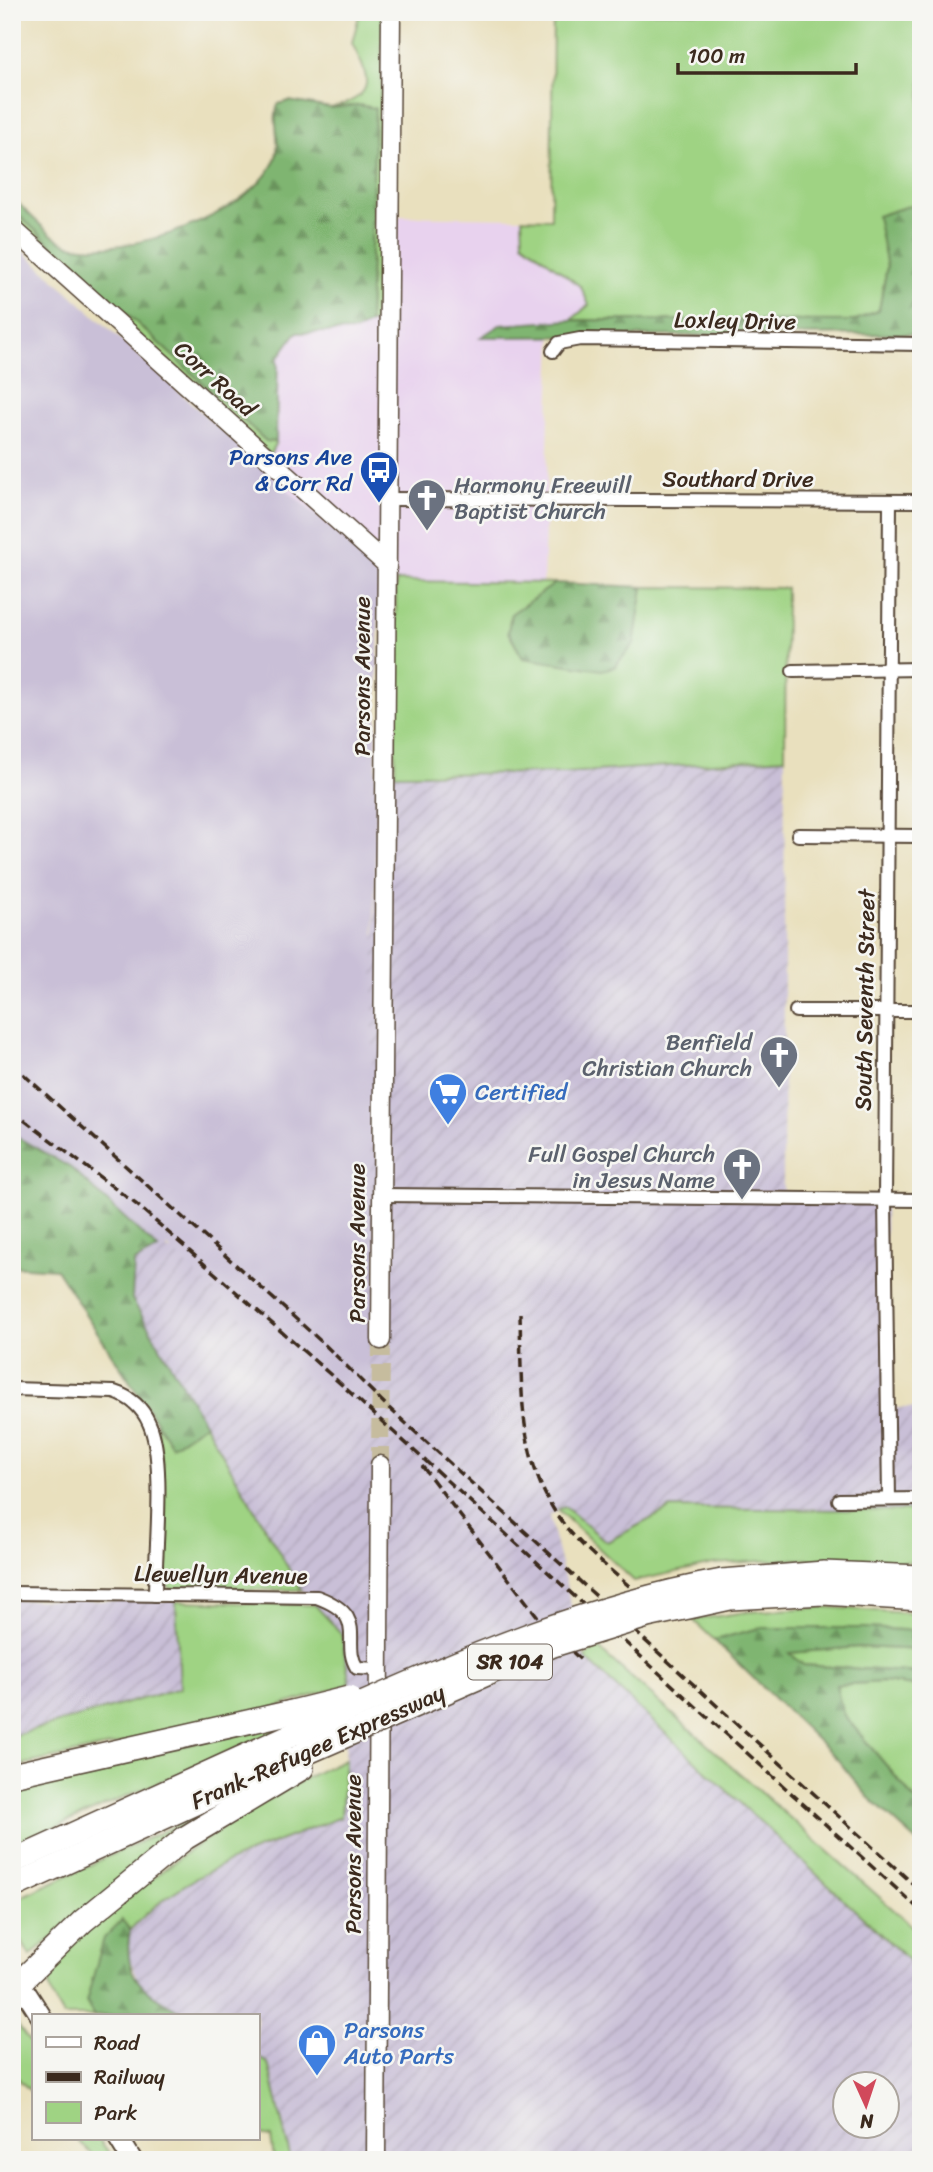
<svg xmlns="http://www.w3.org/2000/svg" width="933" height="2172" font-family="Sriracha,sans-serif">
<defs>
<pattern id="industrial-furrows" width="10" height="10" patternUnits="userSpaceOnUse" patternTransform="scale(1.75)"><rect width="10" height="10" fill="#c9bfd7"/><path d="M-1 1l2-2M0 10L10 0M9 11l2-2" fill="none" stroke="#aea4b8"/></pattern>
<pattern id="forest-firs" width="22" height="20" patternUnits="userSpaceOnUse" patternTransform="scale(1.75)"><rect width="22" height="20" fill="#7fb571"/><path d="M5 1l3.5 6h-7zM16 11l3.5 6h-7z" fill="#69935c"/></pattern>
</defs>
<rect width="100%" height="100%" fill="#f6f6f2"/>
<filter id="ink" filterUnits="userSpaceOnUse"><feTurbulence type="fractalNoise" baseFrequency=".0143" numOctaves="2"/><feDisplacementMap in="SourceGraphic" scale="14" xChannelSelector="R" yChannelSelector="G"/><feConvolveMatrix kernelMatrix="1 2 1 2 8 2 1 2 1" color-interpolation-filters="sRGB"/></filter>
<filter id="wash" filterUnits="userSpaceOnUse"><feTurbulence type="fractalNoise" baseFrequency=".00686" numOctaves="4" result="noise"/><feDisplacementMap in="SourceGraphic" scale="28" xChannelSelector="R" yChannelSelector="G"/><feGaussianBlur stdDeviation="1.57" result="paint"/><feColorMatrix in="noise" values="0 0 0 0 0 0 0 0 0 0 0 0 0 0 0 0 0 1.4 0 .05"/><feComposite in="paint" operator="in"/></filter>
<g filter="url(#wash)">
<rect width="100%" height="100%" fill="#e9e0be"/>
<path fill="#e8d2ee" d="M 381,216 L 522,218 L 523,242 L 581,286 L 589,305 L 571,320 L 500,325 L 483,337 L 552,335 L 543,583 L 379,581 L 365,560 L 263,468 L 276,442 L 278,358 L 297,333 L 356,331 L 381,318 Z"/>
<g fill="url(#industrial-furrows)" fill-rule="evenodd">
<path d="M 785,758 L 783,1196 L 885,1198 L 886,1408 L 921,1408 L 921,1511 L 671,1508 L 607,1542 L 564,1506 L 549,1516 L 584,1657 L 921,1972 L 921,2160 L 291,2160 L 268,2063 L 257,2056 L 257,2016 L 189,2016 L 141,1988 L 127,1952 L 130,1930 L 143,1916 L 200,1874 L 341,1817 L 350,1684 L 341,1634 L 301,1590 L 132,1299 L 134,1262 L 163,1247 L 206,1266 L 375,933 L 377,775 L 566,773 ZM 846,2084 L 888,2084 L 888,2126 L 846,2126 Z"/>
<path d="M 12,1600 L 176,1601 L 180,1688 L 12,1736 Z"/>
</g>
<path fill="#c9bfd7" d="M 12,241 L 365,560 L 379,581 L 367,1436 L 168,1247 L 163,1253 L 71,1168 L 12,1133 Z"/>
<g fill="#9fd383" stroke="#6d7e50" stroke-width="2">
<path d="M 360,12 L 382,12 L 381,319 L 369,324 L 375,108 L 331,108 C 378,95 370,80 352,43 Z"/>
<path d="M 553,12 L 921,12 L 921,202 L 878,216 L 887,267 L 879,310 L 854,321 L 571,320 L 589,305 L 581,287 L 523,242 L 522,218 L 551,219 Z"/>
<path d="M 12,209 L 266,441 L 276,442 L 270,454 L 12,218 Z"/>
<path d="M 396,581 L 556,583 L 511,614 L 508,632 L 523,658 L 634,644 L 643,587 L 786,588 L 785,758 L 566,773 L 395,774 Z"/>
<path d="M 156,1422 L 172,1446 L 205,1424 L 301,1590 L 172,1589 L 160,1580 L 162,1462 Z"/>
<path d="M 564,1506 L 607,1542 L 671,1508 L 921,1511 L 921,1562 L 796,1559 L 713,1564 L 634,1581 L 558,1510 Z"/>
<path d="M 176,1601 L 315,1605 L 341,1633 L 350,1684 L 248,1716 L 12,1767 L 12,1736 L 180,1688 Z"/>
<path d="M 824,1607 L 921,1614 L 921,1631 L 865,1628 L 760,1628 L 714,1640 L 693,1620 L 746,1612 Z"/>
<path d="M 597,1647 L 921,1934 L 921,1972 L 584,1657 Z"/>
<path d="M 859,1647 L 921,1650 L 921,1673 L 803,1665 L 789,1653 Z"/>
<path d="M 884,1682 L 921,1687 L 921,1807 L 843,1714 L 836,1685 Z"/>
<path d="M 282,1723 L 283,1728 L 12,1846 L 12,1785 Z"/>
<path d="M 345,1759 L 341,1817 C 267,1847 185,1869 130,1930 L 122,1920 L 86,2002 L 94,2016 L 63,2016 C 45,1986 43,1975 66,1947 C 153,1875 241,1806 345,1759 Z"/>
<path d="M 215,1807 L 30,1956 L 12,1924 L 12,1901 Z"/>
<path d="M 12,2017 L 33,2047 L 33,2094 L 12,2072 Z"/>
<path d="M 257,2056 L 268,2063 L 291,2160 L 274,2160 L 271,2137 L 257,2135 Z"/>
<path d="M 76,2139 L 99,2139 L 114,2160 L 97,2160 Z"/>
</g>
<g fill="url(#forest-firs)" stroke="#5d7048" stroke-width="2">
<path d="M 289,101 L 331,108 L 359,105 L 375,108 L 369,324 L 356,331 L 296,333 L 278,358 L 276,442 L 266,441 L 12,209 L 12,197 C 26,210 53,241 70,245 C 127,258 248,216 274,162 C 283,143 271,122 278,104 Z"/>
<path d="M 921,202 L 921,334 L 481,337 L 500,325 L 571,320 L 854,321 L 879,310 L 887,267 L 877,216 Z"/>
<path d="M 556,583 L 643,587 L 634,644 L 614,667 L 602,670 L 523,658 L 508,632 L 511,614 Z"/>
<path d="M 12,1134 L 71,1168 L 158,1249 L 134,1262 L 132,1299 L 205,1424 L 172,1446 L 56,1269 L 12,1266 Z"/>
<path d="M 760,1628 L 865,1628 L 921,1631 L 921,1650 L 859,1647 L 790,1653 L 803,1665 L 921,1673 L 921,1687 L 884,1682 L 836,1685 L 843,1714 L 921,1807 L 921,1845 L 868,1797 L 838,1760 L 714,1640 Z"/>
<path d="M 122,1920 L 130,1930 C 121,1984 149,1993 189,2016 L 138,2016 L 131,2011 L 115,2016 L 94,2016 L 86,2002 L 104,1938 Z"/>
</g>
</g>
<g filter="url(#ink)">
<g fill="none" stroke-linecap="round" stroke-linejoin="round">
<path stroke="#c6bc9e" stroke-width="18" stroke-dasharray="18 9" stroke-linecap="butt" d="M 380,1465 L 381,1340"/>
<g stroke="#554536" stroke-width="16">
<g id="street">
<path d="M 553,351 L 559,343 L 580,339 L 921,344"/>
<path d="M 388,499 L 921,501"/>
<path d="M 793,671 L 921,669"/>
<path d="M 798,835 L 921,836"/>
<path d="M 796,1011 L 921,1011"/>
<path d="M 382,1195 L 921,1200"/>
<path d="M 12,1389 L 114,1392 C 130,1397 142,1407 149,1423 C 166,1459 155,1552 155,1595"/>
<path d="M 889,1499 L 885,1200 L 890,501"/>
<path d="M 839,1500 L 921,1499"/>
<path d="M 12,1593 L 317,1597 C 371,1617 340,1641 357,1668 L 378,1669"/>
</g>
</g>
<g stroke="#554536" stroke-width="21">
<g id="secondary">
<path d="M 12,228 L 387,565"/>
<path d="M 381,1340 L 391,12"/>
<path d="M 376,2160 L 380,1465"/>
</g>
</g>
<g stroke="#554536" stroke-width="23">
<g id="primary">
<path d="M 12,1971 L 41,2016"/>
<path d="M 119,2139 L 132,2160"/>
</g>
</g>
<g stroke="#554536" stroke-width="26">
<g id="highway">
<path d="M 722,1581 L 824,1573 L 921,1577"/>
<path d="M 730,1598 L 823,1593 L 921,1599"/>
<path d="M 12,1775 L 292,1712"/>
<path d="M 12,1862 L 296,1733"/>
<path d="M 12,1887 L 291,1759"/>
<path d="M 12,1985 L 20,1982 L 83,1921 L 185,1838 L 302,1768"/>
</g>
</g>
<use href="#street" stroke="#fff" stroke-width="12"/>
<use href="#secondary" stroke="#fff" stroke-width="18"/>
<use href="#primary" stroke="#fff" stroke-width="19"/>
<use href="#highway" stroke="#fff" stroke-width="23"/>
<g stroke="#3b2a1e" stroke-width="3.5" stroke-dasharray="10 5" stroke-linecap="butt">
<path d="M 12,1064 L 325,1345 L 389,1408 L 921,1891"/>
<path d="M 12,1111 L 137,1205 L 332,1376 L 921,1911"/>
<path d="M 520,1313 C 522,1391 516,1470 571,1533 C 591,1555 616,1574 638,1594"/>
<path d="M 422,1466 L 545,1626 L 582,1661"/>
</g>
<g stroke="#554536" stroke-width="26" stroke-linecap="butt">
<g id="highway-bridge">
<path d="M 292,1712 L 349,1698"/>
<path d="M 296,1733 C 438,1671 568,1609 722,1581"/>
<path d="M 301,1755 L 553,1645 L 647,1616 L 730,1598"/>
</g>
</g>
<use href="#highway-bridge" stroke="#fff" stroke-width="23"/>
</g>
</g>
<defs>
<g id="bus-pin" transform="scale(2.0125)"><path d="M0 17L-7.5 6A9.5 9.5 0 1 1 7.5 6Z" fill="#1a4fb4" stroke="#f6f6f2"/><path d="M-5-6H5V4H4V6H2V4H-2V6H-4V4H-5ZM-3.5-4V0h7V-4ZM-3.5 1.2v1.5H-2V1.2ZM2 1.2v1.5H3.5V1.2Z" fill="#fff"/></g>
<g id="church-pin" transform="scale(2.0125)"><path d="M0 17L-7.5 6A9.5 9.5 0 1 1 7.5 6Z" fill="#6b7280" stroke="#f6f6f2"/><path d="M-1.2-6h2.4v3.5h3.3v2.4h-3.3V6h-2.4V-.1h-3.3v-2.4h3.3Z" fill="#fff"/></g>
<g id="supermarket-pin" transform="scale(2.0125)"><path d="M0 17L-7.5 6A9.5 9.5 0 1 1 7.5 6Z" fill="#3f7fe0" stroke="#f6f6f2"/><path d="M-6-5.5h2.5l.6 2H6L4.5 2H-2.5L-4.4-4H-6ZM-1.5 3.2a1.3 1.3 0 1 0 .1 0ZM3 3.2a1.3 1.3 0 1 0 .1 0Z" fill="#fff"/></g>
<g id="shop-pin" transform="scale(2.0125)"><path d="M0 17L-7.5 6A9.5 9.5 0 1 1 7.5 6Z" fill="#3f7fe0" stroke="#f6f6f2"/><path d="M-5-2.5h2.3a2.7 3.5 0 0 1 5.4 0H5L5.5 6h-11ZM-1.5-2.5h3a1.5 2.3 0 0 0-3 0Z" fill="#fff"/></g>
</defs>
<g fill-rule="evenodd">
<use href="#bus-pin" x="379" y="470"/>
<use href="#church-pin" x="427" y="498"/>
<use href="#church-pin" x="779" y="1055"/>
<use href="#supermarket-pin" x="448" y="1092"/>
<use href="#church-pin" x="742" y="1167"/>
<use href="#shop-pin" x="317" y="2043"/>
</g>
<g text-anchor="middle" dominant-baseline="central" stroke-width="5" stroke-linejoin="round" paint-order="stroke">
<rect fill="#f6f6f2" stroke="#73675e" stroke-width="2" x="468" y="1644.5" width="84" height="35" rx="5"/>
<g font-size="21" font-weight="bold" fill="#3b2a1e">
<text x="510" y="1662">SR 104</text>
</g>
<g font-size="23" fill="#3b2a1e" stroke="#f6f6f2">
<text transform="translate(735 321) rotate(1)">Loxley Drive</text>
<text transform="translate(215 379) rotate(42)">Corr Road</text>
<text x="738" y="479">Southard Drive</text>
<text transform="translate(362 676) rotate(-90)">Parsons Avenue</text>
<text transform="translate(865 1000) rotate(-89)">South Seventh Street</text>
<text transform="translate(357 1243) rotate(-90)">Parsons Avenue</text>
<text transform="translate(221 1575) rotate(1)">Llewellyn Avenue</text>
<text transform="translate(318 1747) rotate(-24)">Frank-Refugee Expressway</text>
<text transform="translate(353 1854) rotate(-90)">Parsons Avenue</text>
</g>
<g font-size="23" fill="#164399" stroke="#f6f6f2" text-anchor="end">
<text x="352" y="457">Parsons Ave<tspan x="352" dy="26">&amp; Corr Rd</tspan></text>
</g>
<g font-size="23" fill="#5b616d" stroke="#f6f6f2" text-anchor="end">
<text x="454" y="485" text-anchor="start">Harmony Freewill<tspan x="454" dy="26">Baptist Church</tspan></text>
<text x="752" y="1042">Benfield<tspan x="752" dy="26">Christian Church</tspan></text>
<text x="715" y="1154">Full Gospel Church<tspan x="715" dy="26">in Jesus Name</tspan></text>
</g>
<g font-size="23" fill="#366cbe" stroke="#f6f6f2" text-anchor="start">
<text x="475" y="1092">Certified</text>
<text x="344" y="2030">Parsons<tspan x="344" dy="26">Auto Parts</tspan></text>
</g>
</g>
<rect width="933" height="2172" fill="none" stroke="#f6f6f2" stroke-width="42"/>
<rect x="32" y="2014" width="228" height="126" fill="#f6f6f2" stroke="#aba49d" stroke-width="2"/>
<rect x="46" y="2037" width="35" height="10" fill="#ffffff" stroke="#aba49d" stroke-width="2"/>
<text x="94" y="2050" font-size="21" fill="#3b2a1e">Road</text>
<rect x="46" y="2072" width="35" height="10" fill="#3b2a1e" stroke="#aba49d" stroke-width="2"/>
<text x="94" y="2084" font-size="21" fill="#3b2a1e">Railway</text>
<rect x="46" y="2102" width="35" height="21" fill="#9fd383" stroke="#aba49d" stroke-width="2"/>
<text x="94" y="2120" font-size="21" fill="#3b2a1e">Park</text>
<g transform="translate(866 2105) rotate(177)"><circle r="33" fill="#f6f6f2" stroke="#aba49d" stroke-width="2"/>
<path d="M0-5L12 26L0 18L-12 26Z" fill="#d1495b"/>
<text y="-10" font-size="19" font-weight="bold" text-anchor="middle" fill="#3b2a1e">N</text>
</g>
<path d="M678 63v10h178v-10" fill="none" stroke="#3b2a1e" stroke-width="3.5"/>
<text x="688" y="63" font-size="21" fill="#3b2a1e" stroke="#f6f6f2" stroke-width="5" paint-order="stroke">100 m</text>
</svg>
